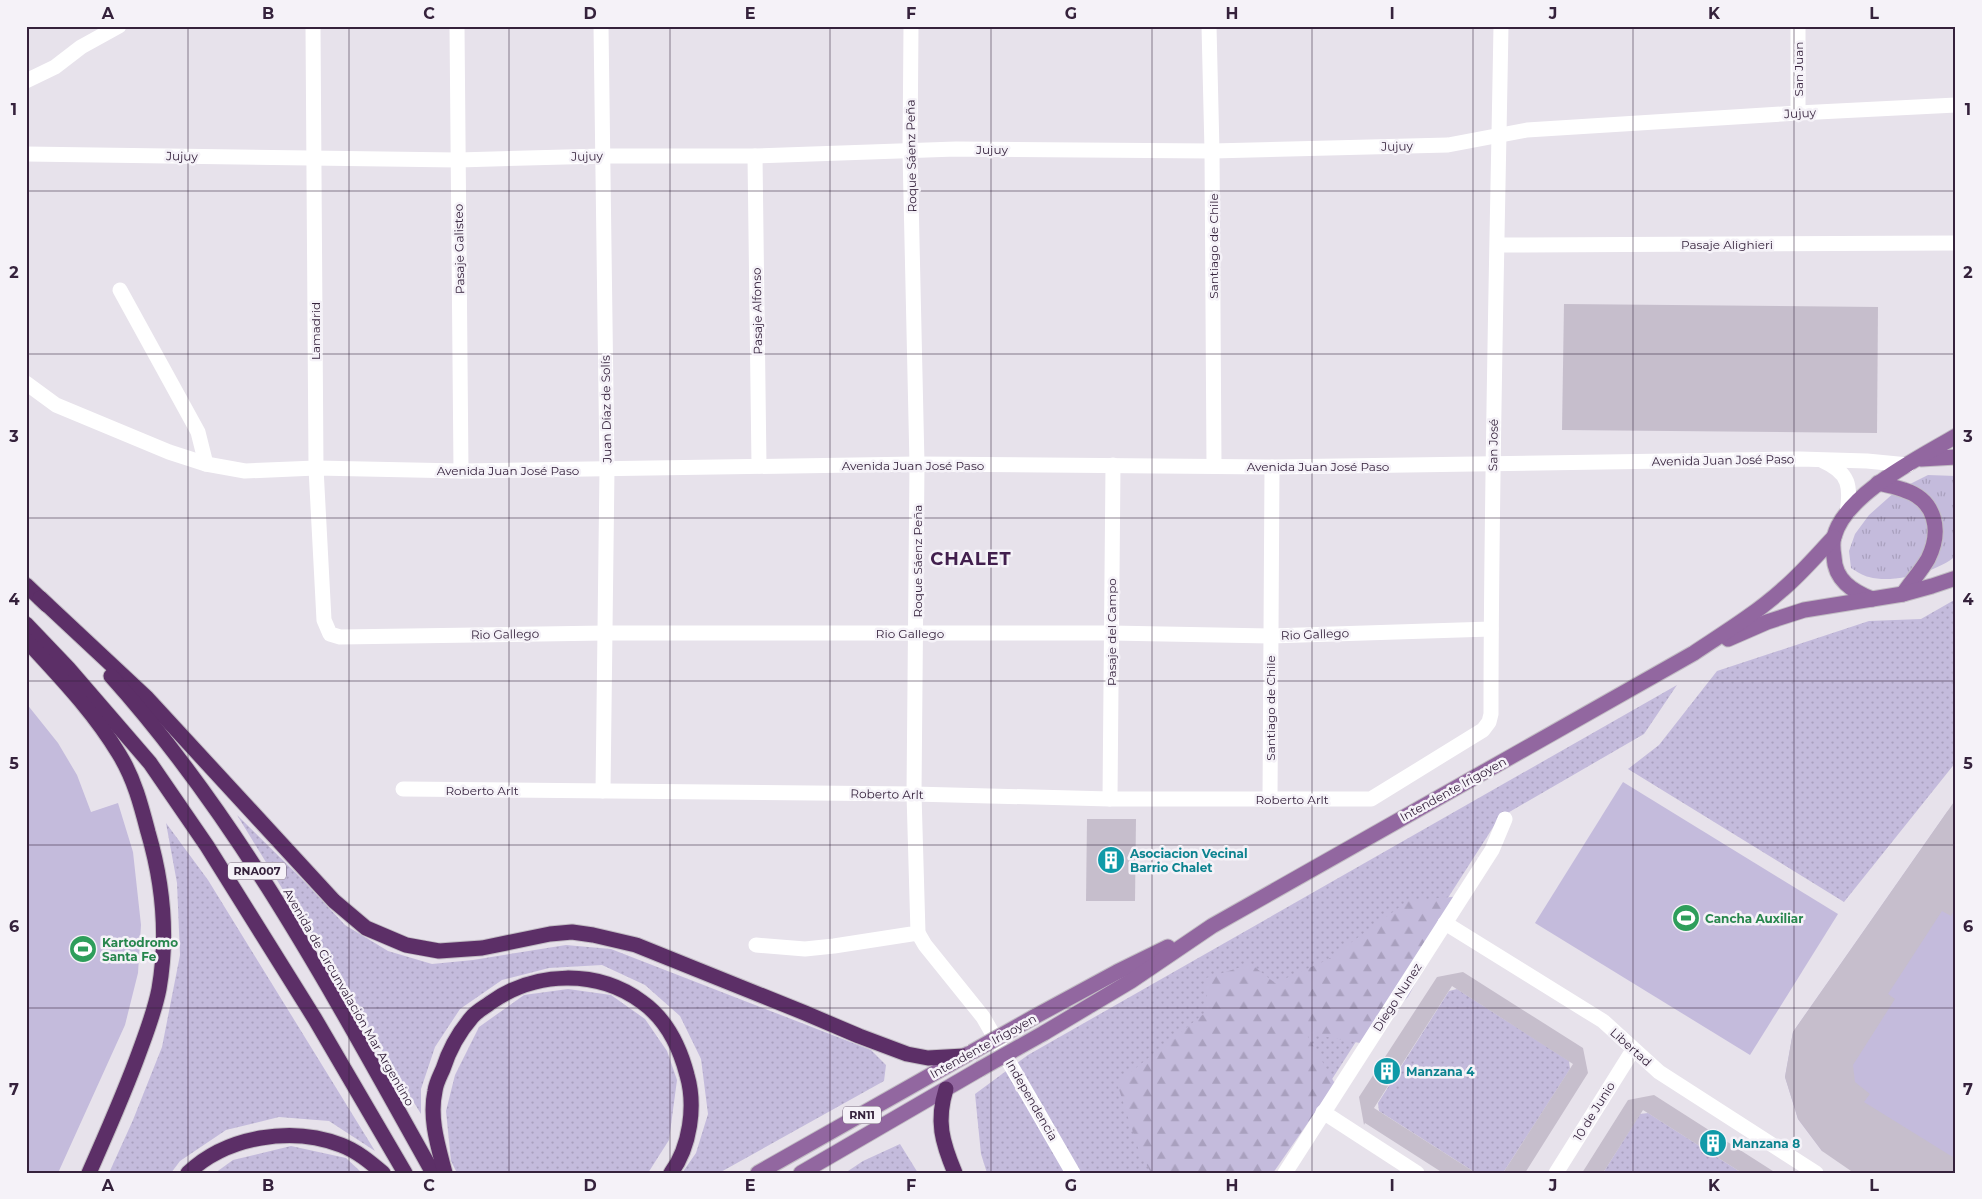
<svg xmlns="http://www.w3.org/2000/svg" width="1982" height="1199" font-family="Montserrat,sans-serif">
<defs>
<pattern id="grass-dots" width="8" height="8" patternUnits="userSpaceOnUse" patternTransform="scale(1.25)"><rect width="8" height="8" fill="#c4bbdc"/><path d="M2 2h.1M6 6h.1" fill="none" stroke="#a9a0be" stroke-width="1.8" stroke-linecap="round"/></pattern>
<pattern id="forest-firs" width="22" height="20" patternUnits="userSpaceOnUse" patternTransform="scale(1.25)"><rect width="22" height="20" fill="#c4bbdc"/><path d="M5 1l3.5 6h-7zM16 11l3.5 6h-7z" fill="#a9a0be"/></pattern>
<pattern id="park-tufts" width="24" height="20" patternUnits="userSpaceOnUse" patternTransform="scale(1.25)"><rect width="24" height="20" fill="#c4bbdc"/><path d="M3 7l-1-3M5 7V3M7 7l1-3M15 17l-1-3M17 17v-4M19 17l1-3" fill="none" stroke="#a9a0be"/></pattern>
</defs>
<rect width="100%" height="100%" fill="#e7e2eb"/>
<g fill="url(#grass-dots)">
<path d="M 1956,599 L 1956,762 L 1844,902 L 1628,769 L 1659,745 L 1717,671 L 1869,621 L 1921,619 Z"/>
<path d="M 1677,685 L 1644,734 L 1499,818 L 1272,1173 L 987,1173 L 981,1154 L 975,1094 L 1028,1055 Z"/>
<path d="M 237,815 L 299,876 L 345,925 L 388,951 L 432,964 L 473,960 L 566,945 L 611,949 L 871,1050 L 886,1065 L 884,1081 L 719,1173 L 682,1173 L 696,1153 L 708,1114 L 701,1059 L 680,1016 L 645,985 L 602,965 L 549,968 L 502,980 L 460,1009 L 435,1047 L 421,1089 L 421,1114 Z"/>
<path d="M 166,823 L 208,880 L 375,1151 L 329,1121 L 279,1117 L 226,1130 L 180,1161 L 171,1173 L 109,1173 L 133,1120 L 162,1047 L 180,955 L 177,883 Z"/>
<path d="M 568,989 L 611,995 L 645,1019 L 667,1051 L 677,1080 L 669,1140 L 648,1173 L 457,1173 L 451,1161 L 446,1111 L 455,1075 L 479,1027 L 524,995 Z"/>
<path d="M 1457,989 L 1569,1061 L 1570,1069 L 1503,1173 L 1476,1173 L 1379,1111 L 1378,1103 L 1449,991 Z"/>
<path d="M 1648,1113 L 1742,1173 L 1603,1173 L 1640,1114 Z"/>
<path d="M 900,1144 L 918,1173 L 845,1173 L 863,1161 Z"/>
<path d="M 291,1146 L 346,1158 L 362,1173 L 215,1173 L 233,1160 Z"/>
</g>
<path fill="url(#forest-firs)" d="M 1462,896 L 1408,997 L 1360,1043 L 1306,1033 L 1334,1082 L 1337,1081 L 1273,1173 L 1151,1173 L 1139,1151 L 1117,1083 L 1206,1012 L 1206,978 L 1251,964 L 1275,983 L 1327,960 L 1408,901 Z"/>
<path fill="url(#park-tufts)" d="M 1928,475 L 1956,476 L 1956,556 C 1936,572 1894,584 1869,577 C 1863,576 1856,571 1851,568 L 1849,551 L 1855,534 L 1869,515 L 1896,491 Z"/>
<g fill="#c4bbdc">
<path d="M 26,703 L 58,743 L 77,775 L 91,812 L 118,803 L 133,852 L 141,925 L 138,973 L 125,1025 L 58,1173 L 26,1173 Z"/>
<path d="M 1623,782 L 1838,914 L 1750,1055 L 1535,923 Z"/>
<path d="M 1956,804 L 1956,1173 L 1822,1151 L 1798,1119 L 1785,1077 L 1793,1032 L 1947,812 Z"/>
</g>
<g fill="#c6becc">
<path d="M 1564,304 L 1878,307 L 1877,433 L 1562,430 Z"/>
<path d="M 1956,799 L 1956,908 L 1951,916 L 1942,911 L 1888,994 L 1895,999 L 1853,1065 L 1855,1082 L 1870,1094 L 1864,1102 L 1956,1159 L 1956,1173 L 1854,1173 L 1822,1151 L 1798,1119 L 1785,1077 L 1793,1032 Z"/>
<path d="M 1087,819 L 1136,819 L 1135,901 L 1086,901 Z"/>
<path d="M 1463,972 L 1583,1048 L 1588,1073 L 1525,1173 L 1503,1173 L 1573,1064 L 1452,986 L 1374,1108 L 1476,1173 L 1443,1173 L 1365,1123 L 1364,1125 L 1359,1097 L 1437,977 Z"/>
<path d="M 1654,1095 L 1776,1173 L 1742,1173 L 1643,1110 L 1603,1173 L 1582,1173 L 1628,1100 Z"/>
</g>
<g fill="none" stroke-linecap="round" stroke-linejoin="round">
<g stroke="#c2bdc4" stroke-width="17">
<g id="major">
<path d="M 1921,459 L 1956,457"/>
<path d="M 1878,483 C 1887,485 1896,487 1904,490 C 1936,500 1942,531 1928,559 C 1921,571 1911,582 1903,594"/>
<path d="M 1872,599 C 1852,591 1835,580 1834,557 C 1833,551 1832,543 1834,537 C 1845,494 1919,458 1956,436"/>
<path d="M 1728,639 L 1767,622 L 1804,610 L 1903,594 L 1932,586 L 1956,578"/>
<path d="M 1034,1017 L 1117,972 L 1168,947"/>
<path d="M 1044,1033 L 1131,981 L 1212,926 L 1694,653 C 1724,633 1755,614 1782,590 C 1801,574 1817,555 1834,537"/>
<path d="M 758,1173 L 968,1054"/>
<path d="M 801,1173 L 980,1069"/>
</g>
</g>
<g stroke="#c2bdc4" stroke-width="17">
<g id="highway">
<path d="M 26,585 L 47,605"/>
<path d="M 40,598 L 147,698 L 334,901 L 366,928 L 406,945 L 439,951 L 482,948 L 550,934 L 572,932 L 593,935 L 636,945 L 805,1013 L 859,1036 L 907,1054 L 928,1058 L 964,1056"/>
<path d="M 26,624 L 68,668 L 150,763 L 207,846 L 315,1019 L 405,1173"/>
<path d="M 26,640 C 59,676 94,712 119,754 C 134,778 141,805 148,832 C 163,883 168,937 159,989 C 155,1010 147,1031 140,1050 C 125,1092 107,1132 89,1173"/>
<path d="M 111,676 C 243,823 337,1002 433,1173"/>
<path d="M 946,1089 C 936,1121 942,1142 955,1173"/>
<path d="M 188,1173 C 227,1136 292,1126 341,1145 C 357,1151 370,1162 383,1173"/>
<path d="M 445,1173 C 438,1146 429,1118 435,1091 C 436,1083 440,1076 443,1069 C 449,1050 459,1032 472,1017 C 477,1011 485,1007 490,1003 C 535,971 597,969 642,1002 C 666,1019 680,1048 687,1075 C 696,1106 690,1147 671,1173"/>
</g>
</g>
<g stroke="#fff" stroke-width="15">
<path d="M 313,26 L 316,468 L 324,620 L 330,634 L 340,637 L 605,633 L 1111,633 L 1270,636 L 1491,629"/>
<path d="M 457,26 L 461,471"/>
<path d="M 601,26 L 607,469 L 603,791"/>
<path d="M 1209,26 L 1212,151 L 1214,466"/>
<path d="M 26,81 L 55,67 L 81,47 L 119,26"/>
<path d="M 1798,113 L 1798,26"/>
<path d="M 26,154 L 458,160 L 603,156 L 755,156 L 956,149 L 1212,151 L 1448,145 L 1527,130 L 1798,113 L 1956,105"/>
<path d="M 755,156 L 759,466"/>
<path d="M 1498,245 L 1956,243"/>
<path d="M 120,290 L 198,432 L 206,464"/>
<path d="M 26,383 L 56,405 L 169,452 L 206,464 L 245,471 L 316,468 L 461,471 L 917,464 L 1272,467 L 1800,459 L 1867,461 L 1908,465"/>
<path d="M 1823,461 C 1850,473 1851,487 1847,513"/>
<path d="M 403,789 L 914,794 L 1110,799 L 1371,799 L 1483,730 L 1489,722 L 1491,714 C 1491,485 1497,255 1501,26"/>
<path d="M 1110,799 L 1113,465"/>
<path d="M 1270,799 L 1272,467"/>
<path d="M 1445,923 L 1603,1021 L 1659,1072 L 1816,1173"/>
<path d="M 918,933 L 925,945 L 983,1017 L 1073,1173"/>
<path d="M 756,945 L 805,949 L 834,946 L 918,933 L 914,794 L 917,464 L 910,152 L 911,26"/>
<path d="M 1323,1112 L 1417,1173"/>
<path d="M 1285,1173 L 1492,850 L 1505,819"/>
<path d="M 1556,1173 L 1633,1050"/>
</g>
<use href="#major" stroke="#9267a0" stroke-width="15"/>
<use href="#highway" stroke="#5c2f67" stroke-width="15"/>
<g stroke="#c2bdc4" stroke-width="17" stroke-linecap="butt">
<g id="major-bridge">
<path d="M 972,1052 L 1034,1017"/>
<path d="M 980,1069 L 1044,1033"/>
</g>
</g>
<use href="#major-bridge" stroke="#9267a0" stroke-width="15"/>
</g>
<path fill="none" stroke="#35223c" stroke-width="1" stroke-opacity="0.55" d="M 188,26 L 188,1173M 349,26 L 349,1173M 509,26 L 509,1173M 670,26 L 670,1173M 830,26 L 830,1173M 991,26 L 991,1173M 1152,26 L 1152,1173M 1312,26 L 1312,1173M 1473,26 L 1473,1173M 1633,26 L 1633,1173M 1794,26 L 1794,1173M 26,191 L 1956,191M 26,354 L 1956,354M 26,518 L 1956,518M 26,681 L 1956,681M 26,845 L 1956,845M 26,1008 L 1956,1008"/>
<defs>
<g id="building-disc" transform="scale(1.4375)"><circle r="9.5" fill="#0f9aa8" stroke="#f5f2f8"/><path d="M-4-6H4V6H1V3H-1V6H-4ZM-2.5-4.3h1.7v1.8h-1.7ZM.8-4.3h1.7v1.8H.8ZM-2.5-1h1.7V.8h-1.7ZM.8-1h1.7V.8H.8Z" fill="#fff"/></g>
<g id="stadium-disc" transform="scale(1.4375)"><circle r="9.5" fill="#2e9e5b" stroke="#f5f2f8"/><path d="M0-5a6.5 5 0 1 0 0 10a6.5 5 0 1 0 0-10ZM-3.5-1.8h7v3.6h-7Z" fill="#fff"/></g>
</defs>
<g fill-rule="evenodd">
<use href="#building-disc" x="1111" y="860"/>
<use href="#stadium-disc" x="1686" y="918"/>
<use href="#stadium-disc" x="83" y="949"/>
<use href="#building-disc" x="1387" y="1071"/>
<use href="#building-disc" x="1713" y="1143"/>
</g>
<g text-anchor="middle" dominant-baseline="central" stroke-width="5" stroke-linejoin="round" paint-order="stroke">
<g fill="#f5f2f8" stroke="#6f6074" stroke-width="1">
<rect x="228" y="862.5" width="58" height="17" rx="4"/>
<rect x="843" y="1106.5" width="38" height="17" rx="4"/>
</g>
<g font-size="11" font-weight="bold" fill="#35223c">
<text x="257" y="871">RNA007</text>
<text x="862" y="1115">RN11</text>
</g>
<g font-size="12" fill="#35223c" stroke="#f5f2f8">
<text transform="translate(1798 69) rotate(-90)">San Juan</text>
<text transform="translate(1800 113) rotate(-3)">Jujuy</text>
<text transform="translate(1397 146) rotate(-1)">Jujuy</text>
<text x="992" y="149">Jujuy</text>
<text transform="translate(182 156) rotate(1)">Jujuy</text>
<text transform="translate(587 156) rotate(-1)">Jujuy</text>
<text transform="translate(911 156) rotate(-91)">Roque Sáenz Peña</text>
<text x="1727" y="244">Pasaje Alighieri</text>
<text transform="translate(1213 246) rotate(-90)">Santiago de Chile</text>
<text transform="translate(459 249) rotate(-91)">Pasaje Galisteo</text>
<text transform="translate(757 311) rotate(-91)">Pasaje Alfonso</text>
<text transform="translate(315 331) rotate(-90)">Lamadrid</text>
<text transform="translate(606 409) rotate(-91)">Juan Díaz de Solís</text>
<text transform="translate(1493 445) rotate(-89)">San José</text>
<text transform="translate(1723 460) rotate(-1)">Avenida Juan José Paso</text>
<text x="913" y="465">Avenida Juan José Paso</text>
<text x="1318" y="466">Avenida Juan José Paso</text>
<text x="508" y="470">Avenida Juan José Paso</text>
<text transform="translate(917 561) rotate(-90)">Roque Sáenz Peña</text>
<text transform="translate(1111 632) rotate(-90)">Pasaje del Campo</text>
<text x="910" y="633">Rio Gallego</text>
<text transform="translate(505 634) rotate(-1)">Rio Gallego</text>
<text transform="translate(1315 634) rotate(-2)">Rio Gallego</text>
<text transform="translate(1270 708) rotate(-90)">Santiago de Chile</text>
<text transform="translate(1453 789) rotate(-29)">Intendente Irigoyen</text>
<text x="482" y="790">Roberto Arlt</text>
<text transform="translate(887 794) rotate(1)">Roberto Arlt</text>
<text x="1292" y="799">Roberto Arlt</text>
<text transform="translate(349 997) rotate(60)">Avenida de Circunvalación Mar Argentino</text>
<text transform="translate(1397 997) rotate(-57)">Diego Nunez</text>
<text transform="translate(983 1046) rotate(-29)">Intendente Irigoyen</text>
<text transform="translate(1631 1047) rotate(42)">Libertad</text>
<text transform="translate(1032 1100) rotate(60)">Independencia</text>
<text transform="translate(1594 1111) rotate(-58)">10 de Junio</text>
</g>
<g font-size="12" font-weight="bold" fill="#0d838f" stroke="#f5f2f8" text-anchor="start">
<text x="1130" y="853">Asociacion Vecinal<tspan x="1130" dy="14">Barrio Chalet</tspan></text>
<text x="1406" y="1071">Manzana 4</text>
<text x="1732" y="1143">Manzana 8</text>
</g>
<g font-size="12" font-weight="bold" fill="#27864d" stroke="#f5f2f8" text-anchor="start">
<text x="1705" y="918">Cancha Auxiliar</text>
<text x="102" y="942">Kartodromo<tspan x="102" dy="14">Santa Fe</tspan></text>
</g>
<g font-size="18" font-weight="bold" letter-spacing="1" fill="#421f4d" stroke="#f5f2f8">
<text x="971" y="559">CHALET</text>
</g>
</g>
<rect width="1982" height="1199" fill="none" stroke="#f5f2f8" stroke-width="55"/>
<rect x="28" y="28" width="1926" height="1144" fill="none" stroke="#35223c" stroke-width="2"/>
<g font-size="16" text-anchor="middle" font-weight="bold" fill="#35223c">
<text x="108" y="19">A</text>
<text x="268" y="19">B</text>
<text x="429" y="19">C</text>
<text x="590" y="19">D</text>
<text x="750" y="19">E</text>
<text x="911" y="19">F</text>
<text x="1071" y="19">G</text>
<text x="1232" y="19">H</text>
<text x="1392" y="19">I</text>
<text x="1553" y="19">J</text>
<text x="1714" y="19">K</text>
<text x="1874" y="19">L</text>
<text x="14" y="115">1</text>
<text x="1968" y="115">1</text>
<text x="14" y="278">2</text>
<text x="1968" y="278">2</text>
<text x="14" y="442">3</text>
<text x="1968" y="442">3</text>
<text x="14" y="605">4</text>
<text x="1968" y="605">4</text>
<text x="14" y="769">5</text>
<text x="1968" y="769">5</text>
<text x="14" y="932">6</text>
<text x="1968" y="932">6</text>
<text x="14" y="1095">7</text>
<text x="1968" y="1095">7</text>
<text x="108" y="1191">A</text>
<text x="268" y="1191">B</text>
<text x="429" y="1191">C</text>
<text x="590" y="1191">D</text>
<text x="750" y="1191">E</text>
<text x="911" y="1191">F</text>
<text x="1071" y="1191">G</text>
<text x="1232" y="1191">H</text>
<text x="1392" y="1191">I</text>
<text x="1553" y="1191">J</text>
<text x="1714" y="1191">K</text>
<text x="1874" y="1191">L</text>
</g>
</svg>
